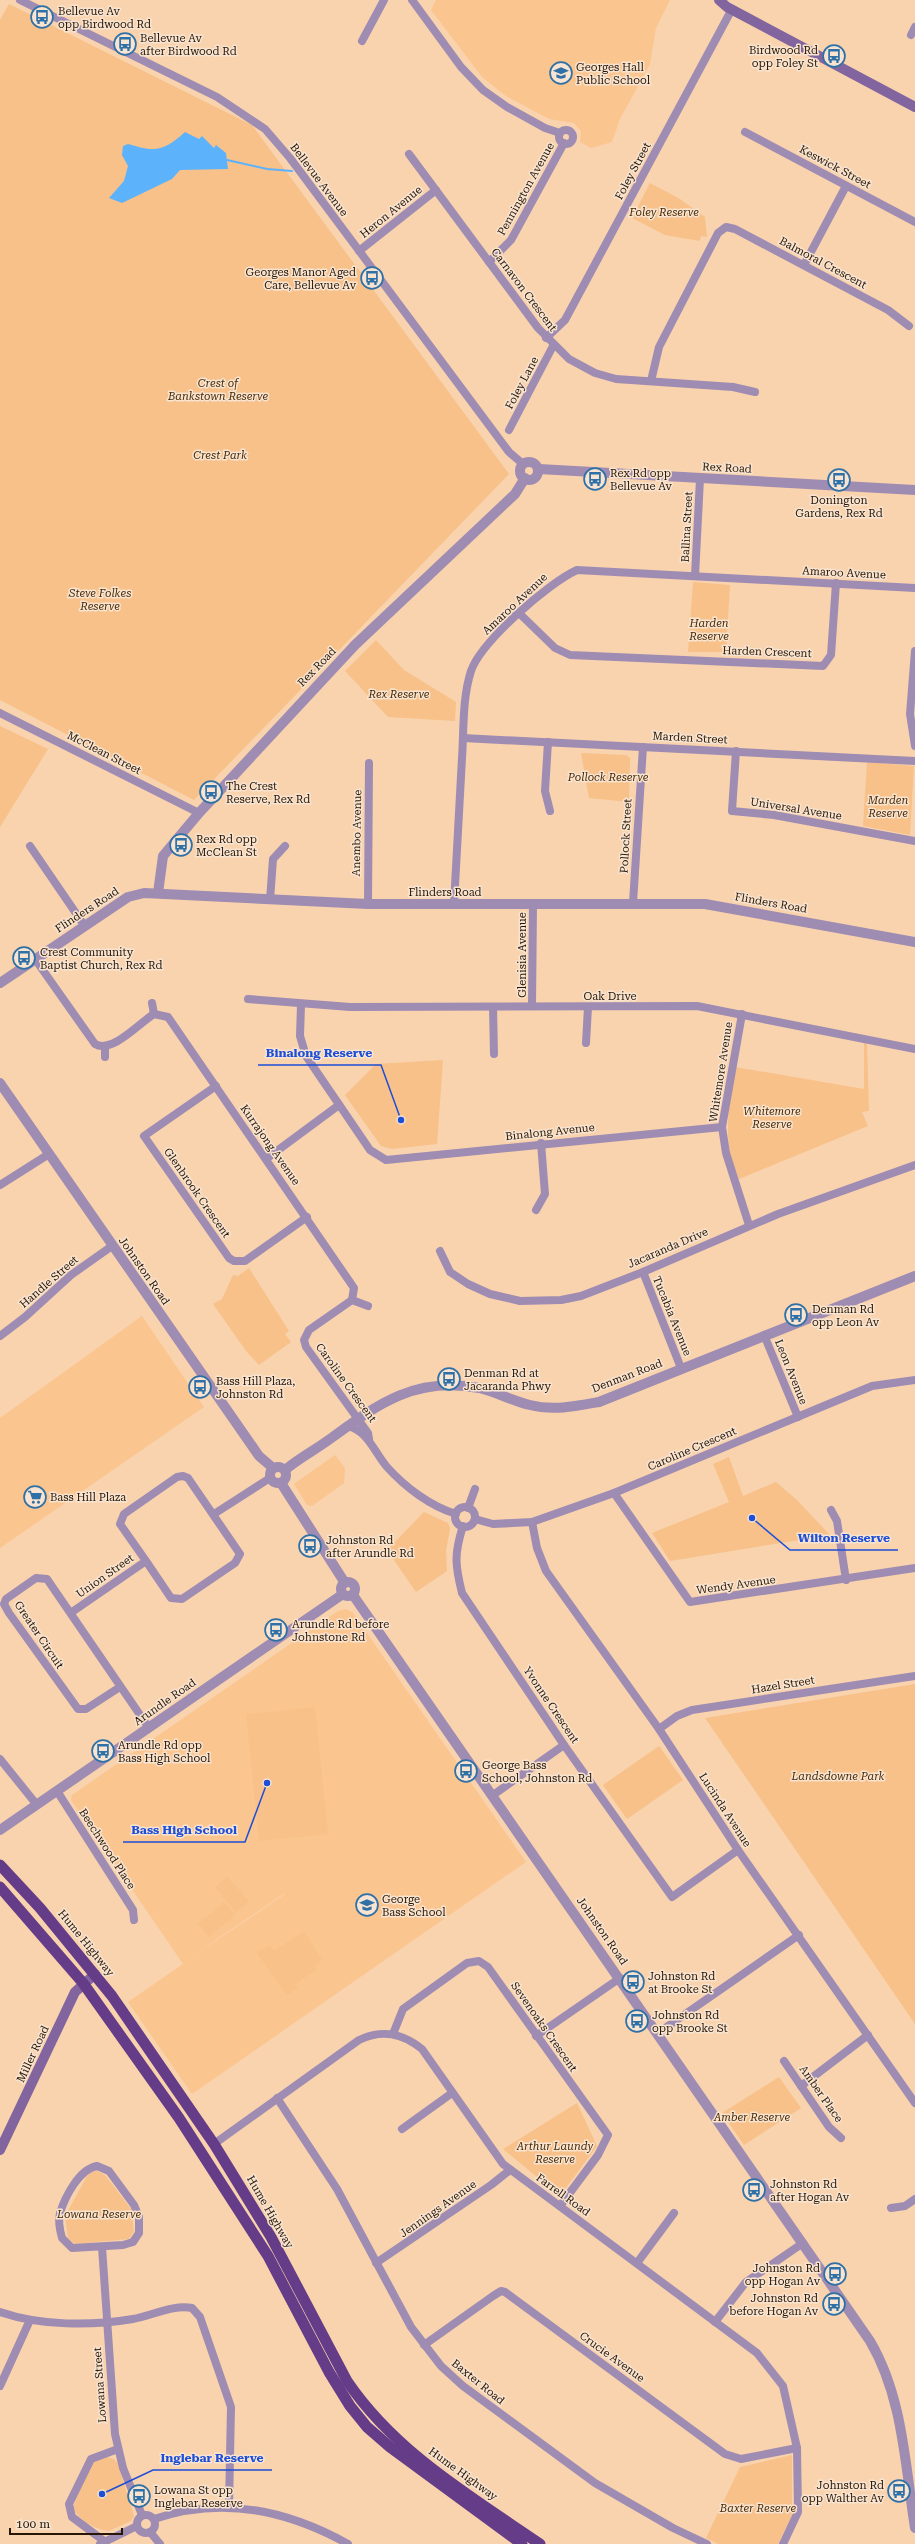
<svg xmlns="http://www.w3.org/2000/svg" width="915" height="2544" font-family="'Roboto Serif',serif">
<rect width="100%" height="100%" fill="#f9d3ad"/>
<g fill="#fbc58f" fill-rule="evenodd">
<path d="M 436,0 L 670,0 L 656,28 L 650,64 L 620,119 L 612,142 L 591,148 L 580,142 L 581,131 L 574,123 L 549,119 L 506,96 L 482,77 L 431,10 Z"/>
<path d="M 142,1316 L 204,1407 L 0,1548 L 0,1418 Z"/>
<path d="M 335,1455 L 345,1468 L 344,1483 L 312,1506 L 307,1505 L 294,1484 Z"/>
<path d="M 346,1609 L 353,1613 L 526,1862 L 192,2094 L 128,2002 L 183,1964 L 71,1800 L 72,1795 L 338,1611 ZM 285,1893 L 285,1894 L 195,1955 L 216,1940 Z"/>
</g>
<g fill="#f7c189">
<path d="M 9,4 L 252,125 L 509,474 L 194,800 L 0,700 L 0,20 Z"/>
<path d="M 650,183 L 680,199 L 705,217 L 707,237 L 701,236 L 700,241 L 665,235 L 632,218 Z"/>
<path d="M 693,582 L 730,585 L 726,652 L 688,652 Z"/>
<path d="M 376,640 L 404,670 L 456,702 L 455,721 L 388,717 L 345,671 Z"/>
<path d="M 0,726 L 48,749 L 0,827 Z"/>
<path d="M 581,753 L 626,755 L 630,758 L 629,802 L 589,798 Z"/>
<path d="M 867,762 L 914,766 L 910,835 L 863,826 Z"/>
<path d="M 864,1042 L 867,1043 L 869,1111 L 862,1112 L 868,1126 L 739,1179 C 721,1143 729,1105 735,1067 L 864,1089 Z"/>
<path d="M 443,1060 L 437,1144 L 392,1149 L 381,1146 L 345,1095 L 376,1064 Z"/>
<path d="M 249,1268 L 289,1331 L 285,1334 L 291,1342 L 259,1365 L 246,1351 L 213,1304 L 222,1299 L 233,1275 L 238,1276 Z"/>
<path d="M 729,1457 L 743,1496 L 776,1482 L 797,1500 L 830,1535 L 670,1561 L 652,1533 L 729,1502 L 713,1464 Z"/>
<path d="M 424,1512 L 448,1523 L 450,1529 L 446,1551 L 447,1571 L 416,1592 L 387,1550 Z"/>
<path d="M 915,1684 L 915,2024 L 705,1718 Z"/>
<path d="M 315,1707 L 328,1834 L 259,1841 L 246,1714 Z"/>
<path d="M 659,1746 L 683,1780 L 627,1819 L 603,1785 Z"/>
<path d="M 227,1877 L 249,1901 L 236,1912 L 215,1887 Z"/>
<path d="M 224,1902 L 235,1915 L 209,1937 L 198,1924 Z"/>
<path d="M 304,1931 L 322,1960 L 315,1966 L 317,1969 L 296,1984 L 298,1988 L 287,1995 L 256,1952 L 270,1945 L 274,1951 Z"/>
<path d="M 779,2077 L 801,2108 L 744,2145 L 722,2113 Z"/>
<path d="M 577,2103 L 597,2146 L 560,2196 L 503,2149 Z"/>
<path d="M 92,2172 L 97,2171 L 105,2175 L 131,2209 L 134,2231 L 129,2239 L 75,2244 L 68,2238 L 65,2216 L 87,2176 Z"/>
<path d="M 792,2455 L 792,2515 L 778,2544 L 718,2544 L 706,2538 L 740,2467 Z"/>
<path d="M 107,2457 L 114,2459 L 118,2464 L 134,2516 L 131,2521 L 109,2531 C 96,2530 77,2519 73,2507 L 89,2468 L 94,2461 Z"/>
</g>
<path fill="#5db2fc" d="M 185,132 L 199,139 L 202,136 L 214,148 L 216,145 L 226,153 L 228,169 L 180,170 L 172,179 L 122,203 L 109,198 L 124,181 L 128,166 L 122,155 L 123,146 L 128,144 C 155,152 163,152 185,132 Z"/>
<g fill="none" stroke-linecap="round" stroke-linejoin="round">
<path stroke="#5db2fc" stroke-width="2" d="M 227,160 L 267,169 L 292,171"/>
<g stroke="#9f8cb3" stroke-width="8">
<path d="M 20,0 L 217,97 L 265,129 L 290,158 L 509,452 L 523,464"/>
<path d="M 412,0 L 461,67 L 483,90 L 507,107 L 545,128 L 560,133"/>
<path d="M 911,35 L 915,27"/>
<path d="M 362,41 L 384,0"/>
<circle cx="566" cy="137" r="7"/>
<path d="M 745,132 L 915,222"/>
<path d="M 409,154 L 538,328 L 569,359 L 595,373 L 616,379 L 733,387 L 755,392"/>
<path d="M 359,251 L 436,190"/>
<path d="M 489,262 L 511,240 L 564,143"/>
<path d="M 804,265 L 846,186"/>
<path d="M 546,338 L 565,320 L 732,9"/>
<path d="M 651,381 L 659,347 L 718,233 L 726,227 L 735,229 L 888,310 L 909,326"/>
<path d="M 509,430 L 553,346"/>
<path d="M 695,576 L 700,479"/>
<path d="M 520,614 L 555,648 L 570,655 L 823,666 L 831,655 L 836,583"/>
<path d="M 915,651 L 910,714 L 915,746"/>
<path d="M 0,713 L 199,813"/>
<path d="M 463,738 L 915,761"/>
<path d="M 548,742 L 545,791 L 550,811"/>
<path d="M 736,751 L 732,811 L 774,815 L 915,841"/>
<path d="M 30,846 L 84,925"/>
<path d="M 270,900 L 273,859 L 285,846"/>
<path d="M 454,903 C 457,855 459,807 462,758 C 464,730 462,699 471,671 C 481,642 548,583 577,570 L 915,588"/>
<path d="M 633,903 L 643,747"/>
<path d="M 368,904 L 369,763"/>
<path d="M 35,959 L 95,1044 C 112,1054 139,1023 154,1014 L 168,1017 L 354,1288 L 352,1300 L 309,1330 L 304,1340 L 306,1347 L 368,1433 L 369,1439"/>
<path d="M 248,999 L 350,1007 L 697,1006 L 915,1049"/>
<path d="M 152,1003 L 154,1014"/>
<path d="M 301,1005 L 300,1036 L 306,1056 L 370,1150 L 386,1160 L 722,1127"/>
<path d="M 532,1006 L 533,904"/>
<path d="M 493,1007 L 494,1054"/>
<path d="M 742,1014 L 722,1127 L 726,1153 L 749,1225"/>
<path d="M 586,1043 L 588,1007"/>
<path d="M 105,1047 L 105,1057"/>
<path d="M 216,1086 L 144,1136 L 229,1258 L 234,1261 L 245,1261 L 307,1217"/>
<path d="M 266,1159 L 339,1105"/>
<path d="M 0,1185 L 49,1154"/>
<path d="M 536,1210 L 545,1194 L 541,1143"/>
<path d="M 440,1251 L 450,1272 L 468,1284 L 490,1294 L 520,1301 L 561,1300 L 581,1296 L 643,1272 L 778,1214 L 915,1165"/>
<path d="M 643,1272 L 681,1368"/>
<path d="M 352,1300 L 368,1306"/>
<path d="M 764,1335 L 798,1417"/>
<path d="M 0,1336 L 25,1317 L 71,1275 L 112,1246"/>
<path d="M 348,1426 C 369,1432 374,1452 387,1467 C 405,1487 430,1506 456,1514"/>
<path d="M 614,1493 L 690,1602 L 915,1568"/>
<circle cx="465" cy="1517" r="10"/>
<path d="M 468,1508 L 475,1489"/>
<path d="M 831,1510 L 837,1521 L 846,1580"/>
<path d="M 214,1514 L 270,1478"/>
<path d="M 475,1519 L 493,1524 L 532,1522 L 614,1493 L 872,1386 L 915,1380"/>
<path d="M 532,1522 L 537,1548 L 546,1571 L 659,1729 L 738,1850 L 915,2103"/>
<path d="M 463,1526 C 454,1554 455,1565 462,1593 L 564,1745 L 672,1897 L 738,1850"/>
<path d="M 72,1612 L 146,1561 L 171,1598 L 182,1599 L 235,1563 L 240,1554 L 188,1478 L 183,1476 L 177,1477 L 124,1514 L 120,1524 L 146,1561"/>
<path d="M 120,1687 L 86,1709 L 78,1709 L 9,1613 L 4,1604 L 6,1599 L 36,1578 L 47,1579 L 149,1728"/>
<path d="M 659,1729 L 677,1716 L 692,1710 L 915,1676"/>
<path d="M 0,1759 L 37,1805"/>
<path d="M 57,1791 L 133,1910 L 134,1920"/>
<path d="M 493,1795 L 564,1745"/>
<path d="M 658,2033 L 799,1935"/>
<path d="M 393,2034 L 403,2009 L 467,1963 L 479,1961 L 488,1967 L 608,2135 L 598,2155 L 560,2206"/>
<path d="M 536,2036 L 620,1978"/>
<path d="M 784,2061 L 829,2127 L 841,2138"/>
<path d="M 801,2086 L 868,2035"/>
<path d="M 277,2098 L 337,2189 L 411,2327 L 441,2366 L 463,2386 L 595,2483 L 673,2528 L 707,2544"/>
<path d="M 402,2129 L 452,2093"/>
<path d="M 214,2144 L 359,2040 C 382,2029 402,2033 422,2049 L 503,2164 L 757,2353 L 783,2386 L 797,2448 L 798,2512 L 783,2544"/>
<path d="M 97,2166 L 109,2171 L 134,2205 L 139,2217 L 139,2233 L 133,2242 L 123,2245 L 72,2248 L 62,2238 C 60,2231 58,2221 60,2213 C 65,2197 79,2169 97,2166 Z"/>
<path d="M 891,2208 L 905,2206 L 915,2199"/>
<path d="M 102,2247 L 115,2434 L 123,2468 L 142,2515"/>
<path d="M 376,2263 L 491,2185 L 510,2170"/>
<path d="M 637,2263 L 674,2213"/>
<path d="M 0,2312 C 41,2326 91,2326 133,2319 C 151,2316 174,2304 192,2308 L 200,2317 L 231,2407 L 229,2507"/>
<path d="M 715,2322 L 746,2282 L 803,2243"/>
<path d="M 424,2345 L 493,2296 L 501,2291 L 505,2292 L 725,2454 L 741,2459 L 797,2448"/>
<path d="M 0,2386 L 30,2320"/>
<circle cx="146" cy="2524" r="9"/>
<path d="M 154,2519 C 221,2496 287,2510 348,2544"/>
<path d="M 150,2532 L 160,2544"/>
<path d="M 104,2541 L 72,2517 L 69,2504 L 91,2459 L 118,2449"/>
<path d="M 100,2544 L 137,2526"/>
</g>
<g stroke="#9f8cb3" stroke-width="10">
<circle cx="529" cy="471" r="9"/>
<path d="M 539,469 L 915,490"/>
<path d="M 158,893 L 163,856 L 199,813 L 355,645 L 515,494 L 525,478"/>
<path d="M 0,983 L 128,897 L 144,893 L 368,904 L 705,904 L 915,942"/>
<path d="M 0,1083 L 259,1456 L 273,1468"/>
<circle cx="278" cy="1475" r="8"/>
<path d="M 285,1470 C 299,1458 315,1450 330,1439 C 378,1404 415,1376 479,1388 C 496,1392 513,1401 530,1405 C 553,1411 577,1406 599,1402 L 915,1276"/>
<path d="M 281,1483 L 345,1583"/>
<circle cx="348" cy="1589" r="7"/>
<path d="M 353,1595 L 870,2341 C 903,2397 905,2465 915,2528"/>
<path d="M 0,1830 L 343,1594"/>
</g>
<g stroke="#82659e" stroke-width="10">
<path d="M 719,0 L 727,7 L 915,107"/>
<path d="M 0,2150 L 75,1992 L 95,1974"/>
</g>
<g stroke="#643c88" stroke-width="11">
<path d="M 0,1865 L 40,1908 L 112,1996 L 214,2144 L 271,2237 L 347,2381 C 395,2452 470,2496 540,2544"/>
<path d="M 0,1887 L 83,1983 L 179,2118 L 268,2256 L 329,2372 L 350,2406 L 367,2427 L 390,2447 L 522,2544"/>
</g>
</g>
<defs>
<g id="bus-ring" transform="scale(1.15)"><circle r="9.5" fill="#f8e4d1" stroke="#2f70a6" stroke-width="1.5"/><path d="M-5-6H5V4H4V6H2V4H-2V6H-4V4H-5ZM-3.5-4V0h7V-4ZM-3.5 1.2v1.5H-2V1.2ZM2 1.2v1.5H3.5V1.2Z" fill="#2f70a6"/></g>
<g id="school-ring" transform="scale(1.15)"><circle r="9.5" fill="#f8e4d1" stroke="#2f70a6" stroke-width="1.5"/><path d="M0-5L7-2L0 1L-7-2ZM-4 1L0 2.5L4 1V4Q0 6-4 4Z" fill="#2f70a6"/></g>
<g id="supermarket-ring" transform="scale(1.15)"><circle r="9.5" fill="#f8e4d1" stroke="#2f70a6" stroke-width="1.5"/><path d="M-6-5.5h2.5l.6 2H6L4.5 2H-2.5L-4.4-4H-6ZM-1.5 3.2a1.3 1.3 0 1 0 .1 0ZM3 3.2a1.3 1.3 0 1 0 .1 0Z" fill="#2f70a6"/></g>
</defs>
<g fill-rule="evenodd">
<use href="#bus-ring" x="42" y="17"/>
<use href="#bus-ring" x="125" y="44"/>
<use href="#bus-ring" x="834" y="56"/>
<use href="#school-ring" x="561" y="73"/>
<use href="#bus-ring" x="372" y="278"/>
<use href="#bus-ring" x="595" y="479"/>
<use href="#bus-ring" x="839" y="480"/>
<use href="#bus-ring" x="211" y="792"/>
<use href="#bus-ring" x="181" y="845"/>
<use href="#bus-ring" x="24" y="958"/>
<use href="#bus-ring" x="796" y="1315"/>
<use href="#bus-ring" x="449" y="1379"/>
<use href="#bus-ring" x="200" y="1387"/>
<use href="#supermarket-ring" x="35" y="1497"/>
<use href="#bus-ring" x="310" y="1546"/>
<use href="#bus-ring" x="276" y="1630"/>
<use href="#bus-ring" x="103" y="1751"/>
<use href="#bus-ring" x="466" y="1771"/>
<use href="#school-ring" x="367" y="1905"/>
<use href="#bus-ring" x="633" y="1982"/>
<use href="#bus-ring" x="637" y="2021"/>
<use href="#bus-ring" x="754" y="2190"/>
<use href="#bus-ring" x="835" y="2274"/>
<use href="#bus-ring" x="834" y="2304"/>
<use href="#bus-ring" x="899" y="2491"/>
<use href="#bus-ring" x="139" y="2496"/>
</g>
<g text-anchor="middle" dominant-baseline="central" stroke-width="3" stroke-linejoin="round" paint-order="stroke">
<g font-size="11" fill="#271604" stroke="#f8e4d1" text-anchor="start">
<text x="58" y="11">Bellevue Av<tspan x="58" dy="13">opp Birdwood Rd</tspan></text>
<text x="140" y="38">Bellevue Av<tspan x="140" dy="13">after Birdwood Rd</tspan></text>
<text x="818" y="50" text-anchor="end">Birdwood Rd<tspan x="818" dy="13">opp Foley St</tspan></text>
<text x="576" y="67">Georges Hall<tspan x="576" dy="13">Public School</tspan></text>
<text x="356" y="272" text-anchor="end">Georges Manor Aged<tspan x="356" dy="13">Care, Bellevue Av</tspan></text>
<text x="610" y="473">Rex Rd opp<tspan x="610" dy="13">Bellevue Av</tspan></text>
<text x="839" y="500" text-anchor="middle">Donington<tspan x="839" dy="13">Gardens, Rex Rd</tspan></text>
<text x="226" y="786">The Crest<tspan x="226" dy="13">Reserve, Rex Rd</tspan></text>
<text x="196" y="839">Rex Rd opp<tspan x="196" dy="13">McClean St</tspan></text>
<text x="40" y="952">Crest Community<tspan x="40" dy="13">Baptist Church, Rex Rd</tspan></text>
<text x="812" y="1309">Denman Rd<tspan x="812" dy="13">opp Leon Av</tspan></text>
<text x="464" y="1373">Denman Rd at<tspan x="464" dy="13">Jacaranda Phwy</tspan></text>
<text x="216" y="1381">Bass Hill Plaza,<tspan x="216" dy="13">Johnston Rd</tspan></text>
<text x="50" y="1497">Bass Hill Plaza</text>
<text x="326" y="1540">Johnston Rd<tspan x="326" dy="13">after Arundle Rd</tspan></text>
<text x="292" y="1624">Arundle Rd before<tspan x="292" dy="13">Johnstone Rd</tspan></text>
<text x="118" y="1745">Arundle Rd opp<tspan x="118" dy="13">Bass High School</tspan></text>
<text x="482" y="1765">George Bass<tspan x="482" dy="13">School, Johnston Rd</tspan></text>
<text x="382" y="1899">George<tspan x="382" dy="13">Bass School</tspan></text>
<text x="648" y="1976">Johnston Rd<tspan x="648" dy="13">at Brooke St</tspan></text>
<text x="652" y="2015">Johnston Rd<tspan x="652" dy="13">opp Brooke St</tspan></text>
<text x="770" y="2184">Johnston Rd<tspan x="770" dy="13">after Hogan Av</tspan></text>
<text x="820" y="2268" text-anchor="end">Johnston Rd<tspan x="820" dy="13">opp Hogan Av</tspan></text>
<text x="818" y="2298" text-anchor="end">Johnston Rd<tspan x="818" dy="13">before Hogan Av</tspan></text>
<text x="884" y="2485" text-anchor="end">Johnston Rd<tspan x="884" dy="13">opp Walther Av</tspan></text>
<text x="154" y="2490">Lowana St opp<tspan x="154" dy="13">Inglebar Reserve</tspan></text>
</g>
<g font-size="11" fill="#271604" stroke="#f8e4d1">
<text transform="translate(835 167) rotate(28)">Keswick Street</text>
<text transform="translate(633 171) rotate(-62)">Foley Street</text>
<text transform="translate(319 180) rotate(53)">Bellevue Avenue</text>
<text transform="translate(526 189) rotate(-61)">Pennington Avenue</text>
<text transform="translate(391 212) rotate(-39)">Heron Avenue</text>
<text transform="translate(823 263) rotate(28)">Balmoral Crescent</text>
<text transform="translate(524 290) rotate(53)">Carnavon Crescent</text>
<text transform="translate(522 383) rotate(-62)">Foley Lane</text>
<text transform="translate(727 468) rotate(3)">Rex Road</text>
<text transform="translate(687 527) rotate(-87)">Ballina Street</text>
<text transform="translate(844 573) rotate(3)">Amaroo Avenue</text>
<text transform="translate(515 604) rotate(-43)">Amaroo Avenue</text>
<text transform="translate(767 652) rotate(2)">Harden Crescent</text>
<text transform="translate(317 667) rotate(-46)">Rex Road</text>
<text transform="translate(690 738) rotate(3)">Marden Street</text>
<text transform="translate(104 753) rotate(27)">McClean Street</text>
<text transform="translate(796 809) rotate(9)">Universal Avenue</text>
<text transform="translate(357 833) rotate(-89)">Anembo Avenue</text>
<text transform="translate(626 836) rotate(-87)">Pollock Street</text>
<text x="445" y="892">Flinders Road</text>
<text transform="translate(771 903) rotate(10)">Flinders Road</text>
<text transform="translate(87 910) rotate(-33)">Flinders Road</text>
<text transform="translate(522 955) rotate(-90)">Glenisia Avenue</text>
<text x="610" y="996">Oak Drive</text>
<text transform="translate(721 1072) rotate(-81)">Whitemore Avenue</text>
<text transform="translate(550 1132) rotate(-6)">Binalong Avenue</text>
<text transform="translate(270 1145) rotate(55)">Kurrajong Avenue</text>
<text transform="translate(197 1193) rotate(55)">Glenbrook Crescent</text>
<text transform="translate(668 1248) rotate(-23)">Jacaranda Drive</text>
<text transform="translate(144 1271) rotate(55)">Johnston Road</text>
<text transform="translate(49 1282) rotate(-41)">Handle Street</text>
<text transform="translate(672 1316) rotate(68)">Tucabia Avenue</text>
<text transform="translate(791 1372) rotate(68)">Leon Avenue</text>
<text transform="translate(627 1376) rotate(-21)">Denman Road</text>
<text transform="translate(346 1383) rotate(54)">Caroline Crescent</text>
<text transform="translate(692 1449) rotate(-23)">Caroline Crescent</text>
<text transform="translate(105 1576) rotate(-35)">Union Street</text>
<text transform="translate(736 1585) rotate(-8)">Wendy Avenue</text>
<text transform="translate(39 1635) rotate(56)">Greater Circuit</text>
<text transform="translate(783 1685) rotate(-9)">Hazel Street</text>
<text transform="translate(165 1702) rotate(-35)">Arundle Road</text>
<text transform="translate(551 1705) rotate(56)">Yvonne Crescent</text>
<text transform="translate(725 1810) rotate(57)">Lucinda Avenue</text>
<text transform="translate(107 1849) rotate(57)">Beechwood Place</text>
<text transform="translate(602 1931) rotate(55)">Johnston Road</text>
<text transform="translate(86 1943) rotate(51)">Hume Highway</text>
<text transform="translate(544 2027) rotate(55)">Sevenoaks Crescent</text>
<text transform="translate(33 2054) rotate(-65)">Miller Road</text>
<text transform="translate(821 2094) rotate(55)">Amber Place</text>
<text transform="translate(563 2195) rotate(36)">Farrell Road</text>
<text transform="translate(438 2209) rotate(-35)">Jennings Avenue</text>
<text transform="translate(270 2212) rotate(60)">Hume Highway</text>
<text transform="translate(612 2357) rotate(36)">Crucie Avenue</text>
<text transform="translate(478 2382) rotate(39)">Baxter Road</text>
<text transform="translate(100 2385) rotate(-94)">Lowana Street</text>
<text transform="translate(463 2474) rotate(36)">Hume Highway</text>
</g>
<g font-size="11" font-style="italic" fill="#492b05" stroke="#f8e4d1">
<text x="664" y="212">Foley Reserve</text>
<text x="218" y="383">Crest of<tspan x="218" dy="13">Bankstown Reserve</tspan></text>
<text x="220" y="455">Crest Park</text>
<text x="100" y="593">Steve Folkes<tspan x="100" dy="13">Reserve</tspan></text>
<text x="709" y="623">Harden<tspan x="709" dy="13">Reserve</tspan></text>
<text x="399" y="694">Rex Reserve</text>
<text x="608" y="777">Pollock Reserve</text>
<text x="888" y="800">Marden<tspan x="888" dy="13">Reserve</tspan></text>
<text x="772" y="1111">Whitemore<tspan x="772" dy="13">Reserve</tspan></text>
<text x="838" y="1776">Landsdowne Park</text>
<text x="752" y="2117">Amber Reserve</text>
<text x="555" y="2146">Arthur Laundy<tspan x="555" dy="13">Reserve</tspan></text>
<text x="99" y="2214">Lowana Reserve</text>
<text x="758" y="2508">Baxter Reserve</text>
</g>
</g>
<path fill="none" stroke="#1d4ed8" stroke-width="1.5" d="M401 1120L381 1065H258M752 1518L790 1550H898M267 1783L245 1842H123M102 2494L153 2470H272"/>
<g fill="#1d4ed8" stroke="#f8e4d1" stroke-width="1.5">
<circle cx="401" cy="1120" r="4"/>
<circle cx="752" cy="1518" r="4"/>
<circle cx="267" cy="1783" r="4"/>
<circle cx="102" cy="2494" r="4"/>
</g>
<g font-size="12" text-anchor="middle" font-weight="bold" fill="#1d4ed8" stroke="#f8e4d1" stroke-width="3" stroke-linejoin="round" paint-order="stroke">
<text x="319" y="1057">Binalong Reserve</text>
<text x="844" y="1542">Wilton Reserve</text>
<text x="184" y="1834">Bass High School</text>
<text x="212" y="2462">Inglebar Reserve</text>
</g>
<path d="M10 2528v6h112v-6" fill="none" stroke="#271604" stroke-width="2"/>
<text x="16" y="2528" font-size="12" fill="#271604" stroke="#f8e4d1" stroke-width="3" paint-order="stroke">100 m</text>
</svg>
